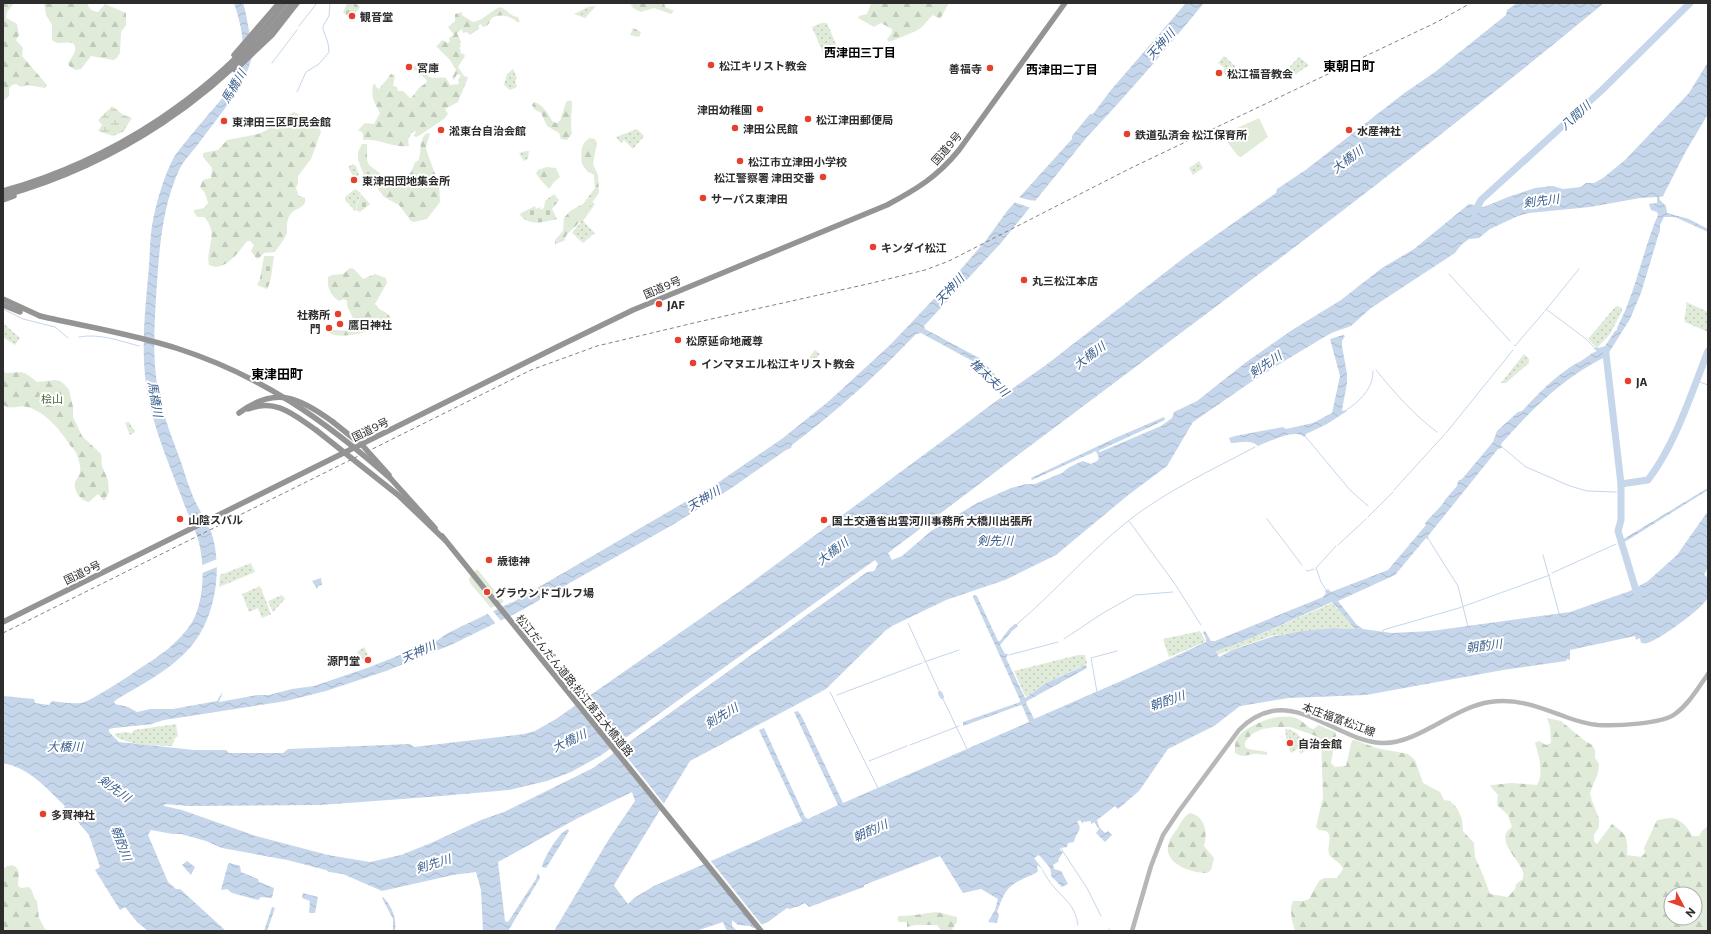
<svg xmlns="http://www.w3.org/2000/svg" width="1711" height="934" font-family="Commissioner,'Noto Sans JP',sans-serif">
<defs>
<pattern id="grass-dots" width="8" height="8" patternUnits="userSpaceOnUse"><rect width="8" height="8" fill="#e0ebda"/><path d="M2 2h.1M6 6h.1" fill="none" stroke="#c0cabb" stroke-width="1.8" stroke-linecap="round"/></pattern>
<pattern id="forest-firs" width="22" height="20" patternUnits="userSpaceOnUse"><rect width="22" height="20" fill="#e0ebda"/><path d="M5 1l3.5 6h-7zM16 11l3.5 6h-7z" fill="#c0cabb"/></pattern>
<pattern id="wetland-marsh" width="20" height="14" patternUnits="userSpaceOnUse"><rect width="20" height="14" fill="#e0ebda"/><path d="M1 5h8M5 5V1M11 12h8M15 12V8" fill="none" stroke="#c0cabb"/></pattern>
<pattern id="cemetery-stones" width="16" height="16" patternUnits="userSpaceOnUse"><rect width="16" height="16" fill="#e0ebda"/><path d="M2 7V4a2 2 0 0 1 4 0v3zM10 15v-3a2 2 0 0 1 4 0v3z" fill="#c0cabb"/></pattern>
<pattern id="water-waves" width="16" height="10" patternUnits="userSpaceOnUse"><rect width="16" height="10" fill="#c6d6eb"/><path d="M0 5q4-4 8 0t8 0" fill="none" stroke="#aab8ca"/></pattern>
</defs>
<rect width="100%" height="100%" fill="#fff"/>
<g fill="url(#grass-dots)">
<path d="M 596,6 L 585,18 L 574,14 L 588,7 Z"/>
<path d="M 821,23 L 827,23 L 838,49 L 824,55 L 812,27 Z"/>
<path d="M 1224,56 L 1235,66 L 1235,68 L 1228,77 L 1222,72 L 1225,68 L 1218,63 Z"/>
<path d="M 1299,57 L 1309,65 L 1296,74 L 1290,69 L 1290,66 Z"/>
<path d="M 513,69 L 517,78 L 515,81 L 517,87 L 510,90 L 504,85 L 507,74 Z"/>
<path d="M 637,129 L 644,136 L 633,149 L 624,140 L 621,143 L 616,137 Z"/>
<path d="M 526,151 L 529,151 L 528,159 L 524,161 L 519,153 Z"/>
<path d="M 1199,161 L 1203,168 L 1193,175 L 1189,168 Z"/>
<path d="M 353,164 L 356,166 L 359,175 L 354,178 L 348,167 Z"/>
<path d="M 355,189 L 361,193 L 355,211 L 345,200 L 345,197 Z"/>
<path d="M 591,201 L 595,204 L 583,221 L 595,233 L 583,243 L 572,233 L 580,223 L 577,220 Z"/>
<path d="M 1686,302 L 1708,312 L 1708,332 L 1685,322 C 1683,315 1688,310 1686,302 Z"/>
<path d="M 1616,306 L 1622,308 L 1622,311 L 1610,334 L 1598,347 L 1595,346 L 1588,339 Z"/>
<path d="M 3,323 L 20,338 L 15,345 L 3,337 Z"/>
<path d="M 815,350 L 820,354 L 811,365 L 806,361 Z"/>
<path d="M 1524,354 L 1529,359 L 1529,363 L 1506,383 L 1501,383 Z"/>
<path d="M 129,422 L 135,432 L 130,435 L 125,423 Z"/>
<path d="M 251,563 L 255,572 L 219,587 L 220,575 Z"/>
<path d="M 260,586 L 271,614 L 262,618 L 258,608 L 249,612 L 242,594 Z"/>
<path d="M 282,595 L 285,599 L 273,612 L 268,601 Z"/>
<path d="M 1332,603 L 1355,629 L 1333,628 L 1271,636 L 1217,655 L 1216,653 L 1219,650 L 1249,639 Z"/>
<path d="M 1200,631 L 1205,640 L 1205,642 L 1169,657 L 1163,639 Z"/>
<path d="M 364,647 L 371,661 L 365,662 L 357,652 Z"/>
<path d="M 1078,655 L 1085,655 L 1087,664 L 1046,683 L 1027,696 L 1025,696 L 1014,671 Z"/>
<path d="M 176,724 L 178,736 L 175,738 L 172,746 C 159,746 121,745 114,734 L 125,732 L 132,733 L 134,730 Z"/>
<path d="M 1285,729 C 1298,730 1301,738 1308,748 L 1301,754 L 1297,749 L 1291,753 L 1287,744 Z"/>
</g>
<g fill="url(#forest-firs)" fill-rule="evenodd">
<path d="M 3,3 L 14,3 L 7,12 L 6,18 L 17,24 L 19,35 L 16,40 L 23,48 L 22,56 L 47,85 L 45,88 L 27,85 L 21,87 L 16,84 L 12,85 L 9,88 L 9,96 L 3,101 Z"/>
<path d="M 44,3 L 87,3 C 89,9 92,11 98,12 L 105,4 L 126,13 L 126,25 L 121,32 L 120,53 L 116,59 L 113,60 L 91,56 L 81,69 L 76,70 L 69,66 L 68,63 C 72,56 79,50 73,43 C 66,41 59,46 52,40 L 52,25 L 46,15 Z"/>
<path d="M 630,3 L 664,3 L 665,7 L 674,11 L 671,14 L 654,8 L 641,12 L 633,8 Z"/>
<path d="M 871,3 L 949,3 L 940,19 L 933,15 C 927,20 924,27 916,31 C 909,34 897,39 889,42 L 887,39 L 892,33 L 892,29 L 881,23 L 874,27 L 858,18 L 859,16 L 867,14 Z"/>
<path d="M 500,7 C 507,9 509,16 518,17 L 520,22 L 517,22 C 512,16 498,13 492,18 C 489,21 490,24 486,26 L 483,27 L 481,24 L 479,25 L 479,29 L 470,35 L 467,32 L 463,33 L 462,29 L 457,33 L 461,42 L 460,44 L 461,46 L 459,48 L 461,50 L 460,53 L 464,54 L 465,56 L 458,67 L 464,76 L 468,77 L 467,80 L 458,102 L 445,109 L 448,114 L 444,119 L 417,137 L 414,136 L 416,131 L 411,133 L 408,140 L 409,146 C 391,148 379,138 363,140 L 363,133 L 358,130 L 365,123 L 374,124 L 380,113 C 374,101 371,99 373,85 L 375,84 L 376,87 L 379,89 L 391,74 L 395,75 L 393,86 L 397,87 L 398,91 L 403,91 L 410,98 L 412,97 L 419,88 L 427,82 L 426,79 C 421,76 419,72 413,69 L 414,66 C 420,65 420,69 424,73 C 433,81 436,76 446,78 L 450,85 L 459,84 L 458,80 L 461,75 L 457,74 L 454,80 L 452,78 L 456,70 L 450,60 L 436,46 L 439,44 L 442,40 L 448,43 L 450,41 L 449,38 L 454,35 L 448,27 L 455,21 L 455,14 L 462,12 L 462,15 L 473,22 C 484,20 490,11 500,7 Z"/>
<path d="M 570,100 L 572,102 C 572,113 570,123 572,134 L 567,140 L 561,139 L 559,133 L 547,126 L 541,113 L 534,109 L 532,105 L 534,102 C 542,104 549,114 552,121 L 556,123 L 560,121 L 566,102 Z"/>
<path d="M 294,112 L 308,119 L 319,127 L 321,132 L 311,159 L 298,176 L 298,183 L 296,188 L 299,196 L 305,198 C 307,209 295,207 290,215 C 286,221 287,227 287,233 C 286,237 277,249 275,252 L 264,253 L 258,259 L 256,258 L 251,251 L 254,245 L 250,241 L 247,241 C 239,252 224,273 209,265 C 205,249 220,234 204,217 L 197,217 L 194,212 L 194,210 L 204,208 L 208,203 L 205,193 L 200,187 L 203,180 L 211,178 L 212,168 L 203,157 L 203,153 L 218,150 L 227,140 L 258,134 L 267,130 L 274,123 Z"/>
<path d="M 427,133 L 430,134 L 426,146 L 426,149 L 439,185 L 440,202 L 427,219 L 414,222 L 411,221 L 399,205 L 384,197 L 376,186 L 371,184 L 365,178 L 358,160 L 358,152 L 362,144 L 367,144 L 367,160 L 369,165 L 385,177 L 397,180 C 409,175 411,174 415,162 L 418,161 C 423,152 417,141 427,133 Z"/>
<path d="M 590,138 L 595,139 L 597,143 L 593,164 L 598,175 L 599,193 L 583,215 L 577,225 L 567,234 L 564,241 L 555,244 L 555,240 L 563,231 L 564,218 L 570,211 L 583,204 L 595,188 L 594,175 L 587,171 L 582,164 C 581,154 580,143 590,138 Z"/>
<path d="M 547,167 L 556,168 L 560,177 L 554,182 L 549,189 L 539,178 L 536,173 L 538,170 Z"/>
<path d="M 350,268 L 354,269 L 363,279 L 375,274 L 386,278 L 387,283 L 375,304 C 379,312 389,311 391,319 C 384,329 339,342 329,332 L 331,330 C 340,329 351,335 355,322 L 347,306 L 347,301 L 344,299 L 339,301 C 330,295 327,287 328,277 L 332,275 L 343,274 Z"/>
<path d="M 3,370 L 6,373 C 24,372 23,370 37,382 L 55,380 L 60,381 L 65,385 L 69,390 L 73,407 L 73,417 L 82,436 L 101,454 L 102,466 L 108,480 L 109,492 L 104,501 L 98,494 L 89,502 C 81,501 73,491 75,482 C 76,479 79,476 80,473 C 81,468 79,460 77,455 C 76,451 72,448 70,445 C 59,429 46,412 27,407 C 18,404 14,411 3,405 Z"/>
<path d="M 1278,717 C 1285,717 1292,716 1298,719 C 1305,722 1307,728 1314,729 L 1318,725 L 1335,732 L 1336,735 L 1331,763 L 1335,767 L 1346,766 L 1352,740 L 1355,740 L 1376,748 L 1408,754 L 1415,760 L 1423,783 L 1440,792 L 1444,800 L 1450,801 L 1457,808 L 1462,819 L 1463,831 L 1474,843 L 1475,857 L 1483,875 L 1490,894 L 1508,897 L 1515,889 L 1516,884 L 1523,879 C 1523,876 1524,874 1523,872 C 1520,860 1493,839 1512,827 L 1508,815 L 1497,805 L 1498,795 L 1490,786 L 1491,785 L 1512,783 L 1537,785 C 1544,774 1539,755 1535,743 L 1539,741 L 1546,745 L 1551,743 L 1550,727 L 1547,718 L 1561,721 L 1585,741 L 1592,745 L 1595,750 L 1595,758 L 1599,764 L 1598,773 L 1590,793 L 1592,801 L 1599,819 L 1599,827 L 1594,835 L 1594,841 L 1597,844 L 1612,824 C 1627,835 1628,837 1627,855 L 1641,857 L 1645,853 L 1644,848 L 1657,820 C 1661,820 1666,818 1670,818 C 1679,817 1690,829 1692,836 L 1699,836 L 1702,831 L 1708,826 L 1708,931 L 1295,930 C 1292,923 1289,908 1293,901 L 1304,901 L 1309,899 L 1319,881 L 1324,878 L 1337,878 L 1343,869 C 1340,860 1331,860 1329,854 C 1327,848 1331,840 1329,834 L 1326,831 L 1319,830 L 1316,827 L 1323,797 L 1321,740 L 1316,736 L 1290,727 L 1275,727 L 1262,729 L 1252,734 L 1245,742 L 1245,747 C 1251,751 1260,750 1267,752 L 1267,755 C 1263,755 1257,753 1254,754 C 1246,755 1242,758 1235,753 C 1235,750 1235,746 1235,743 C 1239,729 1265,719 1278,717 ZM 1671,894 L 1695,894 L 1695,918 L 1671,918 Z"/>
<path d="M 1190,813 C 1205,816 1208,833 1204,846 L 1214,858 L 1211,870 L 1207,873 C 1193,873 1165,865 1168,846 C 1169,840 1173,834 1177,829 C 1181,823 1183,817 1190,813 Z"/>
<path d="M 12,865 L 16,867 L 19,872 L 18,886 L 21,888 L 29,887 C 34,891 32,897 37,901 L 39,918 L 46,931 L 3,931 L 3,868 Z"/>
<path d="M 937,912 L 957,917 L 957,922 L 951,931 L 940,931 L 940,929 L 937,925 L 915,925 L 907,927 L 907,922 L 899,922 L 897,919 L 899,916 C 913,916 925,913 937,912 Z"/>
</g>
<path fill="url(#wetland-marsh)" d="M 112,106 L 122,114 L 132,118 L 123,132 L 113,136 L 98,131 L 102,125 L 98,120 Z"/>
<g fill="url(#cemetery-stones)">
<path d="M 347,3 L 355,3 L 360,7 L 352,18 L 343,13 Z"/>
<path d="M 633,28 L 641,32 L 639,37 L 630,35 Z"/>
<path d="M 361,194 L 370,204 L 360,212 L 356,210 Z"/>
<path d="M 554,194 L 559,200 L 552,209 L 557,219 C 543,222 531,227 520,215 L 521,213 L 535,206 L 536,209 L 540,207 L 541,210 L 544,208 L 545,201 Z"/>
<path d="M 264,256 L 274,256 C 272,267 272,281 267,289 L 257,285 L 260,279 Z"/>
</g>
<g fill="#e0ebda">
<path d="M 1259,118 L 1268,137 L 1241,157 L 1238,156 L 1222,135 Z"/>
<path d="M 477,569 L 504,602 L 491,608 L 470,583 L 469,578 Z"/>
</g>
<g fill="url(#water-waves)" fill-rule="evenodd">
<path d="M 234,3 L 243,3 C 246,13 247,20 249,30 C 250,36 254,42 253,49 C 251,80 217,118 199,143 C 193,151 185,159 180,168 C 161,208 159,254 156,298 C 154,333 152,369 161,403 C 166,423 174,443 181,462 C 185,475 189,487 194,499 C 200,512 209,524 213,538 C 222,572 215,617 192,645 C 173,669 142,684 116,700 L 114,702 L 115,704 L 128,707 L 137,712 L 150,709 L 173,709 L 217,701 L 223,691 L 219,702 L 258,695 L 269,695 L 292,689 L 314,686 L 367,668 L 438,640 L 446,634 L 510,603 L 510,602 L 511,603 L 515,601 L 716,484 L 783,438 L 829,401 L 890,345 L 949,283 L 987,239 L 1007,211 L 1072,139 L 1072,136 L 1090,114 L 1093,114 L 1111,90 L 1186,3 L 1204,3 C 1166,49 1128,94 1087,137 L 1001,243 L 924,326 L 925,329 L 981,359 L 1009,391 L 1046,365 L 1185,257 L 1276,193 L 1277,189 L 1307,169 L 1403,94 L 1435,72 L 1506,15 L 1507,10 L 1517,3 L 1604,3 C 1372,195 1128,371 888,553 L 892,560 L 902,556 L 931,531 L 977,503 L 1011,488 L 1026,484 L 1035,484 L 1062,473 L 1068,468 L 1078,463 L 1083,461 L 1091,464 L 1097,461 L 1099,458 L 1096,451 L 1032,480 L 1031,478 L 1113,439 L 1164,417 L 1165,420 L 1098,451 L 1100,452 L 1161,426 L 1172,418 L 1174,412 L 1197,401 L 1245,363 L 1292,330 L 1341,300 L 1382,268 L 1414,249 L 1469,204 L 1484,207 L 1508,197 L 1535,188 L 1553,186 L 1563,189 L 1581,187 L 1586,183 L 1594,183 L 1603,178 L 1625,160 L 1689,93 L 1708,62 L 1708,114 L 1686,151 L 1663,196 L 1659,197 L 1660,200 L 1666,206 L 1667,213 L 1689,219 L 1708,229 L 1708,232 L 1675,217 L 1664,217 L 1660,225 L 1660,230 L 1641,293 L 1630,319 L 1608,354 L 1609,362 L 1605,363 L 1603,358 C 1563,378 1530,411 1501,444 L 1502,448 L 1498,449 L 1428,536 L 1429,540 L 1426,538 L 1395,575 L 1338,601 L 1357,625 L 1363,629 L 1392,633 L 1431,631 L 1570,612 L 1630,591 L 1648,581 L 1677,555 L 1708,511 L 1708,567 L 1704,575 L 1708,578 C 1708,583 1709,591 1708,597 C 1705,607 1658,641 1647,643 C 1645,644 1643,643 1641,643 L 1640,638 L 1636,640 L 1635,636 L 1570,650 L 1570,660 L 1567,659 L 1566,661 L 1503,670 L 1366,695 L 1289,698 L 1240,706 L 1214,726 L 1168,749 L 1139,791 L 1118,809 L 1115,806 L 1097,820 L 1099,827 L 1105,833 L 1108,831 L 1112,835 L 1105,842 L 1096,833 L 1099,829 L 1094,822 L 1091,824 L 1091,821 L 1083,822 L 1083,824 L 1080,820 L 1077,822 C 1084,830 1075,833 1074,842 L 1068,843 L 1067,847 L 1060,848 L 1060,850 L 1063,852 L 1058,860 L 1059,861 L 1053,865 L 1054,869 L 1061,871 L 1068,884 L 1062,887 L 1051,876 C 1052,866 1046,864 1039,855 L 1034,858 L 1044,871 L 1038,865 L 1037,867 L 1038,871 L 1036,873 C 1010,885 1007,884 997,912 L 999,915 L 997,923 L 988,922 L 995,910 L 998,899 L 981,889 L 963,893 L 940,856 L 864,885 L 864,887 L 809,907 L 805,903 L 797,907 L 795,907 L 790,909 L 787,908 L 768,922 L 753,928 L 750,926 L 738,925 L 732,920 L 732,926 L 737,931 L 727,931 L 723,922 L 696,931 L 554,931 L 609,839 L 635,801 L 632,792 L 578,818 L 498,862 L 505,921 L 508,922 L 536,879 L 538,873 L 540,878 L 508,931 L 483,931 L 481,890 L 476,872 L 453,875 L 382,891 L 343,874 L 329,872 L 326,870 L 287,860 L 222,848 L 206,841 L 181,834 L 173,834 L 151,830 L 148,835 L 168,882 L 176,889 L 180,889 L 226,931 L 148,931 L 137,922 L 125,907 L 120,910 L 95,870 L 100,867 L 89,835 L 66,808 L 62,811 L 65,806 C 45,787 31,769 3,763 L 3,696 L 34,699 L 35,703 L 49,705 L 52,701 C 61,702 71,704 81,703 C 90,702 132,674 142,667 C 160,656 179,642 191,624 C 205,602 205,563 198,539 C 193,523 185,508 180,493 C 169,465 157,435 150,406 C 139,360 145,312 149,266 C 150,251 150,235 153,220 C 157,200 164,176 174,157 C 179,149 186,142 192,134 C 232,85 257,71 234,3 ZM 1657,197 L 1657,203 L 1649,204 L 1651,210 L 1657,212 L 1658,215 C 1642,252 1636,292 1617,328 L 1617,330 L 1615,331 L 1605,346 L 1599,348 L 1596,347 L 1594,349 L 1597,351 C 1591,353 1586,358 1581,361 C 1560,371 1538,394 1522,411 L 1518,412 L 1497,431 L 1493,442 L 1462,479 L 1458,481 L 1457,486 L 1444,501 L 1444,502 C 1438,510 1431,516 1425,523 L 1426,525 L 1388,570 L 1331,592 L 1328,589 L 1325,591 L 1326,593 L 1323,597 L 1215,641 L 1211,641 L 1205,631 L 1203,632 L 1206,639 L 1206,642 L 1137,674 L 1034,719 L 1026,703 L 1027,701 L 1087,668 L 1086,665 L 1046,683 L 1025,698 L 1006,658 L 1008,654 L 1005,654 L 1000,645 L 1012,631 L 1018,626 L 1015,624 L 1010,628 L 1000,641 L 998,641 L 977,596 L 974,595 L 973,597 L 1020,700 L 1020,702 L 963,722 L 963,726 L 1021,705 L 1022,705 L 1029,722 L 843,803 L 802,717 L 798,711 L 794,712 L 838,805 L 808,819 L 805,817 L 764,728 L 759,730 L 802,821 L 654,886 L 634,898 L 628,904 L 615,887 L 614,885 L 690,761 L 826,689 L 885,631 L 892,626 L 946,600 L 1005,580 L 1056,555 L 1127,496 L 1167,466 L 1193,422 L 1248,384 L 1286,360 L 1331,333 L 1351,326 L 1371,308 L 1455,253 L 1461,245 L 1469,239 L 1479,238 L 1490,229 L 1518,216 L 1529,213 L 1590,207 L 1640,198 ZM 921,333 L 976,363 L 999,392 L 1000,391 L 1003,396 L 740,591 L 556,719 L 535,731 L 524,734 L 414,747 L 410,744 L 288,749 L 283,753 L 229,753 L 226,750 L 194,750 L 119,742 L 109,732 L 109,729 L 114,728 L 153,724 L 154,723 L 164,720 L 286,701 L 326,691 L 386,671 L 453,644 L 522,610 L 674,524 L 730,489 L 786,450 L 791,448 L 792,445 C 837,411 878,374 916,334 ZM 875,560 L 878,564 L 874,571 L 867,572 L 593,768 L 504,812 L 481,820 L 431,843 L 401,855 L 370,862 L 328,855 L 256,836 L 182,810 L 164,806 L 165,804 L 188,806 L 320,805 L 429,797 L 509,790 L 547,781 L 571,772 L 600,756 ZM 1332,602 L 1355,629 L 1333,628 L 1303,631 L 1271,637 L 1232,650 L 1219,657 L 1216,652 L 1219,650 L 1249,639 Z"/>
<path d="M 1343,335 L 1345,336 L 1342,341 L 1342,346 L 1347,374 L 1347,383 L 1342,410 L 1343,411 L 1346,410 L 1347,411 L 1327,424 L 1306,434 L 1306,435 L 1304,437 C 1296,428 1268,442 1258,446 C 1250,439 1241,443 1231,443 L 1229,438 L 1235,436 L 1283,427 L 1286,429 L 1313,423 L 1332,413 L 1340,376 L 1330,339 Z"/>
<path d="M 1708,488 L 1708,490 L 1623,543 L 1622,540 Z"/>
<path d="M 321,578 L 322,585 L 318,586 L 317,589 L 312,581 Z"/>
<path d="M 568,829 L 569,831 L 546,868 L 542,867 C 543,859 559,832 568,829 Z"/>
<path d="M 187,861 L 195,867 L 191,875 L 182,865 Z"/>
<path d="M 230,863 L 240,866 L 241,872 L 258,879 L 259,882 L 274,888 L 272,898 L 261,897 L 258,900 L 232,893 L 227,889 L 221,890 L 228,864 Z"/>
<path d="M 303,893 L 318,897 L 315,913 L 310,913 L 309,912 L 310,901 L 302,898 Z"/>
<path d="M 383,897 C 392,906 397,919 395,931 L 393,931 L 393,919 L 382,898 Z"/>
<path d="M 272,907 L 275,908 L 267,931 L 264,931 Z"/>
</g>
<g fill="#fff">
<path d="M 243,82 L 239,88 L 226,90 L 230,84 Z"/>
<path d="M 1018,197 L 1029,200 L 1037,201 L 1031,208 L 1014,202 Z"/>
<path d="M 217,559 L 217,567 L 200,574 L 200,566 Z"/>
<path d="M 492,610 L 502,622 L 497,625 L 487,613 Z"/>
<path d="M 582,700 L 618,746 L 612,750 L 575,705 Z"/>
<path d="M 619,747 L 665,805 L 661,811 L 613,752 Z"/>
<path d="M 710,860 L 762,925 L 755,927 L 703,863 Z"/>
</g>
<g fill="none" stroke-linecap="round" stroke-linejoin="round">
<g stroke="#c6d6eb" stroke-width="1">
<path d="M 299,26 L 317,3"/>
<path d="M 272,63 L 297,30"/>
<path d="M 297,92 L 306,72 L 319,64 L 329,52 L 328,43 L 323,29 L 323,26 L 329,16 L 330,3"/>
<path d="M 1449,274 L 1510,341"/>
<path d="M 3,309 L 23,319 L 55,327 L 68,338"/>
<path d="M 1546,309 L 1586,339 L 1596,349"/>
<path d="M 1545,311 L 1579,269"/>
<path d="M 79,337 C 99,333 120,341 139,346"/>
<path d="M 1514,345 L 1515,346 L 1544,312"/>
<path d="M 1376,370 C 1394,392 1414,415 1437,432"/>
<path d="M 1697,381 L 1708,385"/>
<path d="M 1345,411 C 1360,401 1373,389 1373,371"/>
<path d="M 1446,433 L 1513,350"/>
<path d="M 1305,436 L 1350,490 L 1368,506"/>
<path d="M 1502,447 L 1526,467 L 1570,486 L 1587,491 L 1616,492"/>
<path d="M 1394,490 L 1445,434"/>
<path d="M 1618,492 L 1620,492"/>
<path d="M 1368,517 L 1393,492"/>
<path d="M 1267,519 L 1302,565"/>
<path d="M 1129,521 L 1175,584 L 1201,625"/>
<path d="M 1429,540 L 1458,586 L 1468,627"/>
<path d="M 1618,544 L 1622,541"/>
<path d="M 1338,545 L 1366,519"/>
<path d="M 1543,555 L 1559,613"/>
<path d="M 1306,570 L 1308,571 L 1314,569"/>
<path d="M 1552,573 L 1616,544"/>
<path d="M 1327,591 L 1321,582 L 1316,568 L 1336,546"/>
<path d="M 1136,595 L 1173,592"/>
<path d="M 908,623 L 940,693"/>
<path d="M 1016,625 C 1055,592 1088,553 1128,521 C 1166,491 1212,470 1255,447"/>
<path d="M 1383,632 L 1383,630 L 1459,608 L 1550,575"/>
<path d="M 1064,639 L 1103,613 L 1135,595"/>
<path d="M 1009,655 L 1058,642"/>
<path d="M 924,662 L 959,650"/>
<path d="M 830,692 L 878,788"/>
<path d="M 1097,692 L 1091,658 L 1117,651"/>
<path d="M 837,695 L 922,663"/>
<path d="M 942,697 L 967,749"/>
<path d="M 910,745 L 959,726"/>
<path d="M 869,761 L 907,746"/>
<path d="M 1060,847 L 1087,888 L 1101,916"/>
<path d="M 1043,871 C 1046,876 1050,883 1054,887 C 1066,901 1075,905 1078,925"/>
<path d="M 1109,929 L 1110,931"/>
</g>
<path stroke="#c6d6eb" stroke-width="4" d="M 940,693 L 942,697"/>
<g stroke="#c6d6eb" stroke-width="7">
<path d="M 1474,213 L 1481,200 L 1602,90 L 1690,3"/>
<path d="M 1606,354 L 1621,484 L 1621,520 L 1618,531 L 1638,597"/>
<path d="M 1621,484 L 1648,480 C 1676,443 1691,394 1708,351"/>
</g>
<path stroke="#b7b7b7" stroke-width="4.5" d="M 1132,931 L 1151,866 L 1163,835 L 1179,811 L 1239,730 C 1289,679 1335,743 1384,743 C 1419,743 1454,707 1490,702 C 1519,698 1541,708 1566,717 C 1577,721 1587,724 1598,725 C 1616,726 1662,724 1675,714 C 1689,704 1698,688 1708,674"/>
<g stroke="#949494" stroke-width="5.5">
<path d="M 234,55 L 279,3"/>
<path d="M 235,70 L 272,35 L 297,3"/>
<path d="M 3,191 C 113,160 215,94 285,3"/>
<path d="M 3,196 C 117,164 219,97 292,3"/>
<path d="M 3,200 L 14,196"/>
<path d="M 3,299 L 40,316"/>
<path d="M 3,305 L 20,312"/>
<path d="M 248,409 C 276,398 294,415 316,430"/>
<path d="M 239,413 C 275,386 299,397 333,422"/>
<path d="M 391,479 L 435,528"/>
<path d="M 442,536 L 761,931"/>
<path d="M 3,622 L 557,347 L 633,310 L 887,205 C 917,189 937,177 959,150 L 1065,3"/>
</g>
<path stroke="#828282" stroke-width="1" stroke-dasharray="4 3" stroke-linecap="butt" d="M 3,633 L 531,370 L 597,346 L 698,322 L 872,283 L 925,270 L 949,261 L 1131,168 L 1437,22 L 1471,3"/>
<g stroke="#949494" stroke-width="5.5">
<path d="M 40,316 C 87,327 133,334 179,349 C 262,376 326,421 391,479"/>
<path d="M 333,422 L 363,446 L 389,475"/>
<path d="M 316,430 L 398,495 L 445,540"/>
</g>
</g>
<g fill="#e5402e" stroke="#fff" stroke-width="1.5">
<circle cx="352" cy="16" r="4"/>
<circle cx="711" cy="65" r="4"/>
<circle cx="409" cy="67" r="4"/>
<circle cx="990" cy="68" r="4"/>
<circle cx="1219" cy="73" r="4"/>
<circle cx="760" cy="109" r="4"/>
<circle cx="808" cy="119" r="4"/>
<circle cx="224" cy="121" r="4"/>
<circle cx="735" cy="128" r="4"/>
<circle cx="441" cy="130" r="4"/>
<circle cx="1349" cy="130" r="4"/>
<circle cx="1127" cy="134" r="4"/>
<circle cx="740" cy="161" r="4"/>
<circle cx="823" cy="177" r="4"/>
<circle cx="354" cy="180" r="4"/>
<circle cx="703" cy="198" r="4"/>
<circle cx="873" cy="247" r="4"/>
<circle cx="1024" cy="280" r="4"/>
<circle cx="659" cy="304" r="4"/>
<circle cx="338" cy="314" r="4"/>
<circle cx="340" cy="324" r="4"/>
<circle cx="329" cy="328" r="4"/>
<circle cx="678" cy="340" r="4"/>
<circle cx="693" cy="363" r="4"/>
<circle cx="1628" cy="381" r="4"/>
<circle cx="180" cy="519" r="4"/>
<circle cx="824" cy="520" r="4"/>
<circle cx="489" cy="560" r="4"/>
<circle cx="487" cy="592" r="4"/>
<circle cx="368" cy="660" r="4"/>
<circle cx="1290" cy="743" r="4"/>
<circle cx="43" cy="814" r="4"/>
</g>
<g text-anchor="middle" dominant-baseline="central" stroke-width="4" stroke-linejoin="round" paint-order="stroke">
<g font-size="11" font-weight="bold" fill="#2d2d2d" stroke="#fff" text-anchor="start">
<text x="360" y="16">観音堂</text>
<text x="719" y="65">松江キリスト教会</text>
<text x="417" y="67">宮庫</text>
<text x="982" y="68" text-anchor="end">善福寺</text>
<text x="1227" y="73">松江福音教会</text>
<text x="752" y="109" text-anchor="end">津田幼稚園</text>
<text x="816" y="119">松江津田郵便局</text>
<text x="232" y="121">東津田三区町民会館</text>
<text x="743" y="128">津田公民館</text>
<text x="449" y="130">淞東台自治会館</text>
<text x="1357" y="130">水産神社</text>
<text x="1135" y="134">鉄道弘済会 松江保育所</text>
<text x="748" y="161">松江市立津田小学校</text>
<text x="815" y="177" text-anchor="end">松江警察署 津田交番</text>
<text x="362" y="180">東津田団地集会所</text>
<text x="711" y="198">サーパス東津田</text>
<text x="881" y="247">キンダイ松江</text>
<text x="1032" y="280">丸三松江本店</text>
<text x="667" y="304">JAF</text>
<text x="330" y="314" text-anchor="end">社務所</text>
<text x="348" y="324">鷹日神社</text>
<text x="321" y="328" text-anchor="end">門</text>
<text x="686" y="340">松原延命地蔵尊</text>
<text x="701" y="363">インマヌエル松江キリスト教会</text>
<text x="1636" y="381">JA</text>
<text x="188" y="519">山陰スバル</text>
<text x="832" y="520">国土交通省出雲河川事務所 大橋川出張所</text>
<text x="497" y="560">歳徳神</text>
<text x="495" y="592">グラウンドゴルフ場</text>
<text x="360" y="660" text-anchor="end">源門堂</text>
<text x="1298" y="743">自治会館</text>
<text x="51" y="814">多賀神社</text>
</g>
<g font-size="11" fill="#2d2d2d" stroke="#fff">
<text transform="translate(946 148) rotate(-49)">国道9号</text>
<text transform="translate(662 287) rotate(-23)">国道9号</text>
<text transform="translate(370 429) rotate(-26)">国道9号</text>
<text transform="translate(82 572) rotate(-26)">国道9号</text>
<text transform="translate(575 685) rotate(51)">松江だんだん道路;松江第五大橋道路</text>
<text transform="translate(1339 719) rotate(20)">本庄福富松江線</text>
</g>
<g font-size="11" fill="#48683b" stroke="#fff">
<text x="52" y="398">桧山</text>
</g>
<g font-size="12" font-style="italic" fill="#3b608f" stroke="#fff">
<text transform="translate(1160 44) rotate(-49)">天神川</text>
<text transform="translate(233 86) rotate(-59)">馬橋川</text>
<text transform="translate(1575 115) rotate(-42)">八間川</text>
<text transform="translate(1347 159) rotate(-37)">大橋川</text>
<text transform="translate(1541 200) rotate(-7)">剣先川</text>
<text transform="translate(949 289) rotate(-47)">天神川</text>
<text transform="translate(1089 355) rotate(-37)">大橋川</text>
<text transform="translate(1265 364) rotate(-34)">剣先川</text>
<text transform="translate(990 377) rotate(44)">権太夫川</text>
<text transform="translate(156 399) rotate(80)">馬橋川</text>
<text transform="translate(703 498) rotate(-31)">天神川</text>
<text x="995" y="540">剣先川</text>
<text transform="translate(832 551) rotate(-37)">大橋川</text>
<text transform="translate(1484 645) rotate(-7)">朝酌川</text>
<text transform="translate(418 651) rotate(-24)">天神川</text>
<text transform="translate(1167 700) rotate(-19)">朝酌川</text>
<text transform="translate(721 715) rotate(-31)">剣先川</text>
<text transform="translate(569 740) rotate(-25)">大橋川</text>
<text x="65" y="746">大橋川</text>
<text transform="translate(115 788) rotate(36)">剣先川</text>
<text transform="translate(870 830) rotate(-24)">朝酌川</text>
<text transform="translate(122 843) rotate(69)">朝酌川</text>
<text transform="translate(433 863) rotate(-17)">剣先川</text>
</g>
<g font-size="12" font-weight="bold" fill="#000" stroke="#fff">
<text x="860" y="52">西津田三丁目</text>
<text x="1062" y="69">西津田二丁目</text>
</g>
<g font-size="13" font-weight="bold" fill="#000" stroke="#fff">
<text x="1349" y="66">東朝日町</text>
<text x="277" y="374">東津田町</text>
</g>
</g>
<rect width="1711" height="934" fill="none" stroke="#2d2d2d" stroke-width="8"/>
<g transform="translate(1683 906) rotate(131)"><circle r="19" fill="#ffffff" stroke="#ababab"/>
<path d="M0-3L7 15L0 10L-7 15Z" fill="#e5402e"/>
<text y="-6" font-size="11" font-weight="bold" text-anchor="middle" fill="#2d2d2d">N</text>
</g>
</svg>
